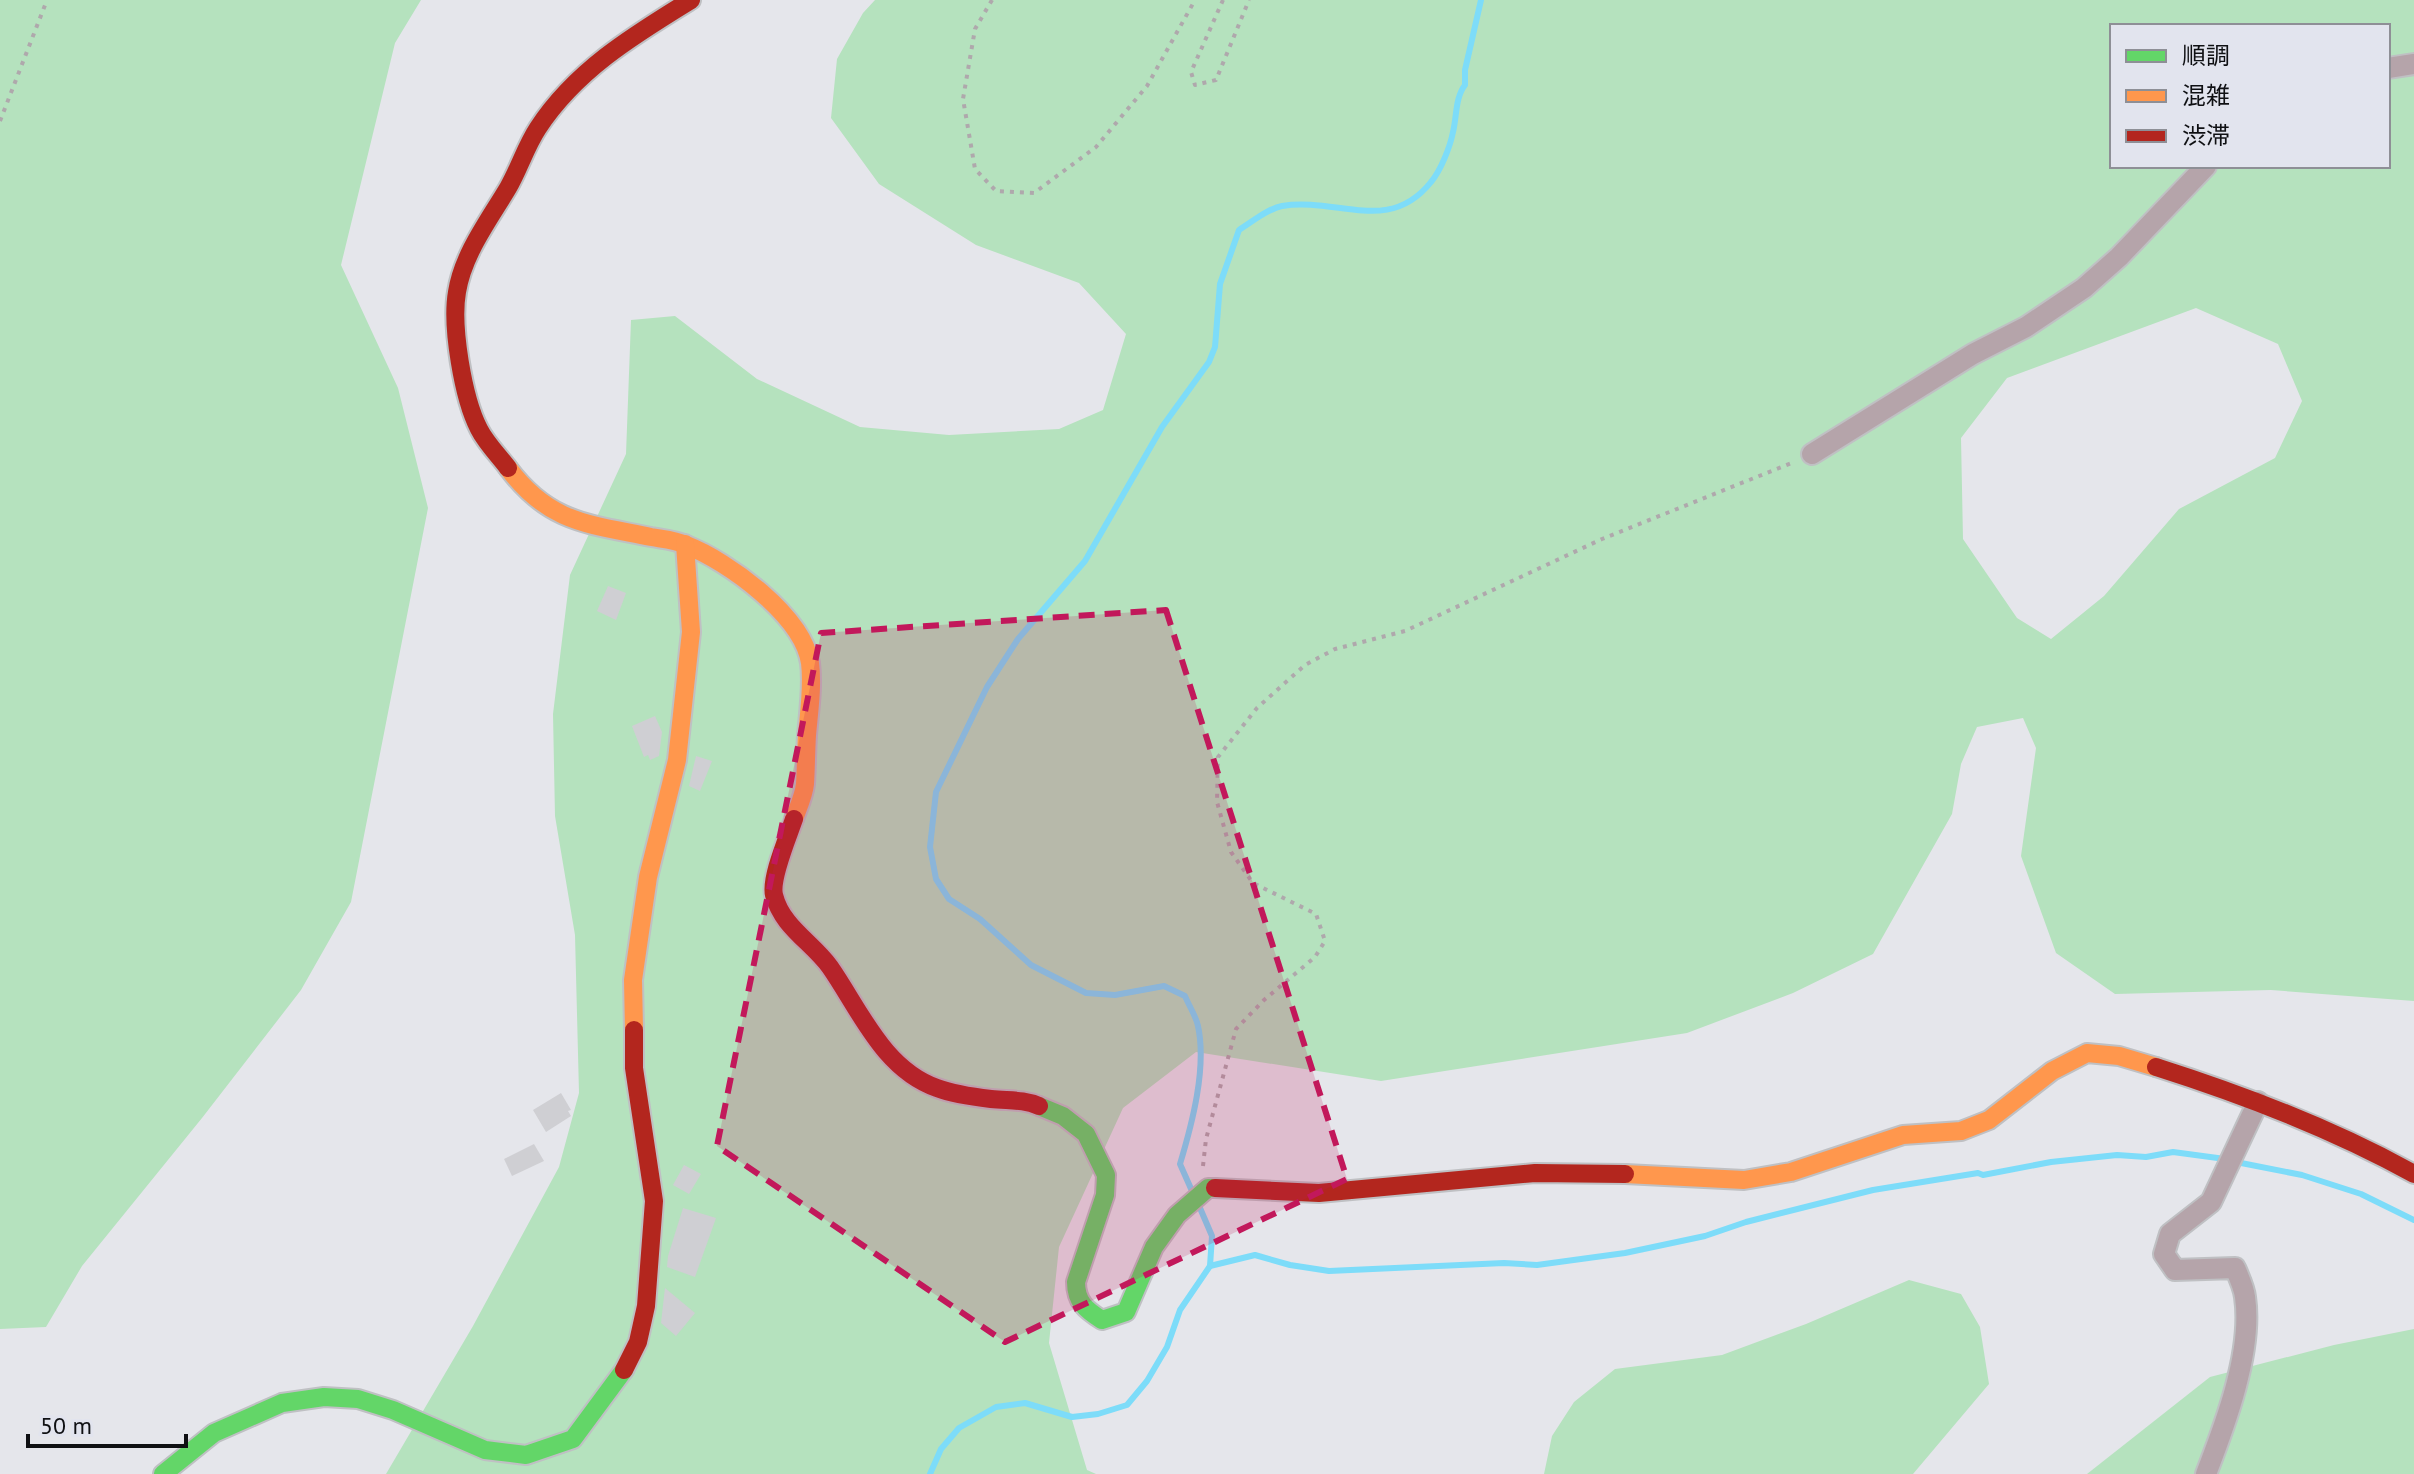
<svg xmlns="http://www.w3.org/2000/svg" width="2414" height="1474" font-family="'PT Sans','Noto Sans JP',sans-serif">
<rect width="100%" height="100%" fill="#e5e6eb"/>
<g fill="#b5e2be" fill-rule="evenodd">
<path d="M 0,0 L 421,0 L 395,43 L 341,265 L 398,388 L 428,508 L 351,902 L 301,990 L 202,1118 L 82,1266 L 46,1327 L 0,1329 Z"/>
<path d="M 875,0 L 2414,0 L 2414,1001 L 2271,990 L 2115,994 L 2056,953 L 2021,856 L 2036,748 L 2023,718 L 1977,727 L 1961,764 L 1952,814 L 1873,954 L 1793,993 L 1687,1033 L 1381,1081 L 1196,1052 L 1123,1108 L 1059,1247 L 1049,1343 L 1087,1470 L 1096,1474 L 386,1474 L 473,1326 L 559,1167 L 579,1093 L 575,935 L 555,816 L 553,714 L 570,575 L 626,454 L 631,320 L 675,316 L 757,379 L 860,427 L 949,435 L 1059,429 L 1103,410 L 1126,334 L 1079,283 L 976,245 L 879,184 L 831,118 L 837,59 L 863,13 ZM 2112,26 L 2388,26 L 2388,166 L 2112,166 ZM 2196,308 L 2278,344 L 2302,401 L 2275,458 L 2179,509 L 2104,596 L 2051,639 L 2017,618 L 1963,539 L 1961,438 L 2007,378 Z"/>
<path d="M 1909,1280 L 1961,1294 L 1980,1327 L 1989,1384 L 1913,1474 L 1544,1474 L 1552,1436 L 1574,1402 L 1615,1369 L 1722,1355 L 1806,1324 Z"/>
<path d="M 2414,1329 L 2414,1474 L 2087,1474 L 2210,1377 L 2334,1345 Z"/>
</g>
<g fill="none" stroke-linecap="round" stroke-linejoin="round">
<g stroke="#7ddcf9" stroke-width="6">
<path d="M 2236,1162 L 2302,1175 L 2361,1194 L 2414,1220"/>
<path d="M 1192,1191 L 1180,1164 C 1192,1124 1207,1068 1198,1026 C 1196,1016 1189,1006 1185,996 L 1164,986 L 1115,995 L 1086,993 L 1031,965 L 980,919 L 949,899 L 936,879 L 930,847 L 936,792 L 987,687 L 1018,639 L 1085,561 L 1162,427 L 1209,362 L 1215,347 L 1220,284 L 1239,230 C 1252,222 1267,209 1282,206 C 1338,197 1389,235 1431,182 C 1441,170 1450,147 1453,132 C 1457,116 1455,98 1465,85 L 1465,70 L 1481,0"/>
<path d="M 1210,1266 L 1255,1255 L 1290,1265 L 1329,1271 L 1504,1263 L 1537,1265 L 1625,1253 L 1705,1236 L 1746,1222 L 1873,1190 L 1978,1173 L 1983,1175 L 2051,1162 L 2117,1155 L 2146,1157 L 2173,1152 L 2225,1159"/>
<path d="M 930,1474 L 941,1449 L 959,1428 L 996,1407 L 1025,1403 L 1072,1417 L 1098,1414 L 1127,1405 L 1147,1381 L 1167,1347 L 1180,1310 L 1210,1266 L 1212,1236 L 1200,1208"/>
</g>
</g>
<g fill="#cfcfd3">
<path d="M 608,586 L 626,593 L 616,620 L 597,611 Z"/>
<path d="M 655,716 L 662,732 L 659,756 L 650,760 L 648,755 L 644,757 L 632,726 Z"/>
<path d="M 696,756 L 712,761 L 700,791 L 689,786 Z"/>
<path d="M 561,1093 L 571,1110 L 568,1111 L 571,1116 L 546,1132 L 533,1110 Z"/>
<path d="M 534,1144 L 544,1161 L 512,1176 L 504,1159 Z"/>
<path d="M 684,1165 L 701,1174 L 689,1194 L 673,1185 Z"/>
<path d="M 683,1208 L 716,1218 L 695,1277 L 667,1267 L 668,1256 Z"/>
<path d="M 665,1288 L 695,1313 L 676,1336 L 661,1323 Z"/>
</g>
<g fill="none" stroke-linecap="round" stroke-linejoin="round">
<g stroke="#bfc0c3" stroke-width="24">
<g id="street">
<path d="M 2388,68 L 2414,64"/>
<path d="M 1812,454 L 1973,354 L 2026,327 L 2084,288 L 2119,257 L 2206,166"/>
<path d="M 2206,1474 C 2225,1425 2253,1351 2245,1297 C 2244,1288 2239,1277 2235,1268 L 2175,1270 L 2164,1254 L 2170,1234 L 2211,1202 L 2258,1102"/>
</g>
</g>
<g stroke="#bfc0c3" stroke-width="22">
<g id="fast">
<path d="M 1039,1106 L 1063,1116 L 1086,1134 L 1106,1175 L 1105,1195 L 1076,1282 C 1076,1302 1086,1310 1102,1320 L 1126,1312 L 1154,1247 L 1177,1215 L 1208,1188 L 1215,1188"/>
<path d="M 163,1474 L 214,1433 L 282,1403 L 324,1397 L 358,1399 L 393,1410 L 485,1450 L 526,1455 L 573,1439 L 624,1370"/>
</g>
</g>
<g stroke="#bfc0c3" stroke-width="22">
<g id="slow">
<path d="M 508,468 C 549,523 588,524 651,537 C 662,539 676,540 686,545 C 728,561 803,616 810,663 C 813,686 809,712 807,735 C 806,752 806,768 805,784 C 804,795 798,808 794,819"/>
<path d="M 634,1030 L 633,980 L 648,877 L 677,760 L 691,632 L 685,544"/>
<path d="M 1625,1174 L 1744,1180 L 1791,1172 L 1903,1135 L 1961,1131 L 1989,1120 L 2052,1071 L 2087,1053 L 2119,1056 L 2156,1067"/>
</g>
</g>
<g stroke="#bfc0c3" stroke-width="22">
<g id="jam">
<path d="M 508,468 C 499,456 486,443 479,429 C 463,398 451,326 457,292 C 463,254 489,220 508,188 C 519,169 526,146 538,128 C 576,70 634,35 691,0"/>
<path d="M 794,819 C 788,837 770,878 774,895 C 782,927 812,942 830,967 C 860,1010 883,1069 937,1088 C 953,1094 974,1097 991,1099 C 1009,1101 1023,1099 1039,1106"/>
<path d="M 2156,1067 C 2244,1095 2333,1129 2414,1174"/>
<path d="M 1215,1188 L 1319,1193 L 1535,1173 L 1625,1174"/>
<path d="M 624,1370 L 638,1342 L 646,1306 L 654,1201 L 634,1068 L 634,1030"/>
</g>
</g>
<g stroke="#afa8ac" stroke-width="4" stroke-dasharray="4 6" stroke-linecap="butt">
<path d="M 992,0 L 975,29 L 963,99 L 975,169 L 996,191 L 1034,193 L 1096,147 L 1147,86 L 1195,0"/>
<path d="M 1223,0 L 1191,72 L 1195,85 L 1216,80 L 1249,0"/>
<path d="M 0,121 L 47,0"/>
<path d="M 1203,1166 L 1206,1139 L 1236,1029 L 1264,1000 L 1315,957 L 1325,941 L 1316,914 L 1253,883 L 1231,852 L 1217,802 L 1218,757 L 1257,708 L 1305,665 L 1335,649 L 1405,631 L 1602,539 L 1794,462"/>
</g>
<use href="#street" stroke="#b5a4aa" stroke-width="20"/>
<use href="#fast" stroke="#63d668" stroke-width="18"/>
<use href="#slow" stroke="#ff974d" stroke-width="18"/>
<use href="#jam" stroke="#b3261e" stroke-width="18"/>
</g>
<path fill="#c2185b" fill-opacity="0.2" stroke="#c2185b" stroke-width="6" stroke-dasharray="16 10" stroke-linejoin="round" d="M 1166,610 L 1347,1179 L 1005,1342 L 717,1146 L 821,633 Z"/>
<rect x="2110" y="24" width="280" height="144" fill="#e2e4ee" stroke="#8e8f96" stroke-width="2"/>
<rect x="2126" y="50" width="40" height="12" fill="#63d668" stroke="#8e8f96" stroke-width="2"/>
<text x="2182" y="64" font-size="24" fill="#0f1013">順調</text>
<rect x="2126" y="90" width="40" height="12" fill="#ff974d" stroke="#8e8f96" stroke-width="2"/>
<text x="2182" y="104" font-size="24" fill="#0f1013">混雑</text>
<rect x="2126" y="130" width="40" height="12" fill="#b3261e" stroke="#8e8f96" stroke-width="2"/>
<text x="2182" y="144" font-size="24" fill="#0f1013">渋滞</text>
<path d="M28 1434v12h158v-12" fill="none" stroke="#0f1013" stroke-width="4"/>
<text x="40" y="1434" font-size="24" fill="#0f1013" stroke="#e2e4ee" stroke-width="6" paint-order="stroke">50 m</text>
</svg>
